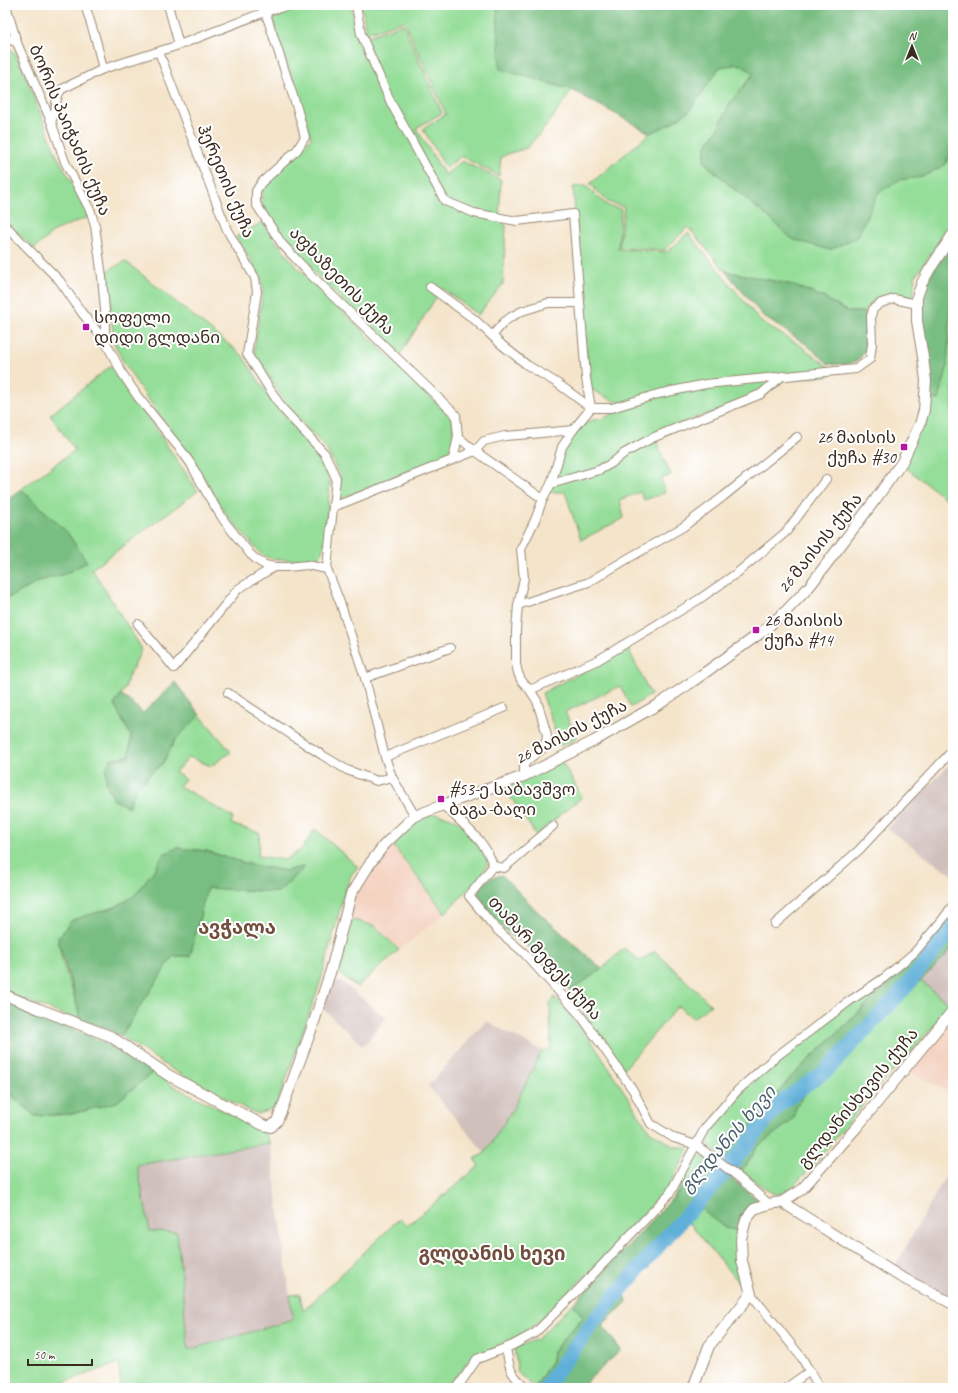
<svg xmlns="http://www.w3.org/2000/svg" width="958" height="1393" font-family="Caveat,'Noto Sans Georgian',sans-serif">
<rect width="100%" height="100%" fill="#fff"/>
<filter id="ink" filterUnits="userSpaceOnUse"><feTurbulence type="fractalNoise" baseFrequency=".025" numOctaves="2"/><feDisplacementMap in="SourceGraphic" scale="8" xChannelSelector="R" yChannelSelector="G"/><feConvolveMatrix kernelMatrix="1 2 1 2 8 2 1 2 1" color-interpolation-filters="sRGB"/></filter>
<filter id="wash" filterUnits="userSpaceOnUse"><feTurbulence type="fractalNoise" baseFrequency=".012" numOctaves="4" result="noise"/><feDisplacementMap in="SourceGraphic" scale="16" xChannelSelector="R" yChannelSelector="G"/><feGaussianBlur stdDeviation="0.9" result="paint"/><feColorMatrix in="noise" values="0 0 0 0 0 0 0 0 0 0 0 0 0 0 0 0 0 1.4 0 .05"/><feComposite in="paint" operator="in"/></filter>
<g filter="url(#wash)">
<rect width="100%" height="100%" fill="#f4e4ca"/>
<g fill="#f4d3c1">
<path d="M 391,843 L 445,913 L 399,950 L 375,926 L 346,918 L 356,887 Z"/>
<path d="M 953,1020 L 953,1095 L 909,1071 Z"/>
</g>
<g fill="#d0c0bc">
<path d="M 953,761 L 953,875 L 887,829 Z"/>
<path d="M 953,946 L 953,1003 L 951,1006 L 921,981 L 946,956 Z"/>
<path d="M 336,982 L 342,982 L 386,1018 L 363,1046 L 323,1009 L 329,989 L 333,983 Z"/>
<path d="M 486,1021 L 542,1051 L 514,1107 L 485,1153 L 428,1086 Z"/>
<path d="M 270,1143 L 293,1320 L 188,1350 L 177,1233 L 150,1231 L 137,1165 Z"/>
<path d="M 953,1163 L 953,1300 L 894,1268 Z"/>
</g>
<g fill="#95de99" stroke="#68845c">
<path d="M 306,5 L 351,5 L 357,40 L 403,24 L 442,113 L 416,128 L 445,175 L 462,161 L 501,180 L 499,221 L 506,225 L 503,284 L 478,315 L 442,288 L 399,356 L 285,243 L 261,204 L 263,187 L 301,150 L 311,138 L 274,24 L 274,18 L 280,14 Z"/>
<path d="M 362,5 L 497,5 L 500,69 L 572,90 L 549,123 L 527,148 L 510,153 L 501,157 L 499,176 L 461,156 L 446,168 L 423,129 L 446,114 L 404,21 L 366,33 Z"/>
<path d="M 5,45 L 16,54 L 32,92 L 57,156 L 82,200 L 88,217 L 56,230 L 34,249 L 5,220 Z"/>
<path d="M 739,64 L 754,73 L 730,103 L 718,129 L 706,146 L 704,162 L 733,188 L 767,216 L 857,237 L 878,193 L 899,179 L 922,177 L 945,165 L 953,146 L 953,222 L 915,277 L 913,301 L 901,295 L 892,293 L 870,303 L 865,312 L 848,312 L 823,297 L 789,284 L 725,271 L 688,227 L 665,250 L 619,247 L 624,207 L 608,202 L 590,184 L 650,133 L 670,124 L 689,111 L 720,67 Z"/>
<path d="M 586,186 L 608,206 L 621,209 L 618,249 L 667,252 L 688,233 L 761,322 L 801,346 L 829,367 L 829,376 L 785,379 L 767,394 L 744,406 L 710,413 L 671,426 L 673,431 L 655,439 L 671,475 L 661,479 L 665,493 L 644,500 L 640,492 L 620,500 L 624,518 L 581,540 L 565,492 L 548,492 L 570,434 L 576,428 L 593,420 L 603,419 L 616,411 L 621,402 L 614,401 L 592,390 L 589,378 L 573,187 Z"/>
<path d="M 263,222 L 272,236 L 296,266 L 452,418 C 454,437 457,444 442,458 L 337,500 L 340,476 L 326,448 L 289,409 L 254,352 L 255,344 L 263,291 L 261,277 L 236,237 Z"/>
<path d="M 125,261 L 242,355 L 272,401 L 317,452 L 326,471 L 330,483 L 324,546 L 321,554 L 318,559 L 295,560 L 273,559 L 262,555 L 229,518 L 202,475 L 136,382 L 122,359 L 114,343 L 107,271 Z"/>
<path d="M 951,299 L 953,299 L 953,493 L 948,500 L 902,465 L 928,399 L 939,400 Z"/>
<path d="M 112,365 L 198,491 L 92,569 L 142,649 L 128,677 L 125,688 L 114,705 L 131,736 L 129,756 L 111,759 L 106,783 L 114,800 L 128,806 L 136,789 L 153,771 L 163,763 L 175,740 L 200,715 L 231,752 L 211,766 L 189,757 L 175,772 L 185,779 L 179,786 L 233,817 L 231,824 L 260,833 L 258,856 L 285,860 L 302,849 L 315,829 L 358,867 L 351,875 L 344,894 L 321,980 L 278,1102 L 274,1108 L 259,1114 L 248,1110 L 170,1068 L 121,1036 L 173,956 L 190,956 L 207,888 L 278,892 L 305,866 L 286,871 L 244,863 L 207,851 L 177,848 L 164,854 L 155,869 L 134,896 L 115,907 L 72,920 L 58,938 L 62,960 L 78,1008 L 80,1021 L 12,995 L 5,989 L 5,600 L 42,580 L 65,574 L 67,532 L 21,489 L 75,450 L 50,415 Z"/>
<path d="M 628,648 L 651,695 L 631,707 L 620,686 L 565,712 L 577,739 L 560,746 L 542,693 Z"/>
<path d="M 562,762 L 582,797 L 536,835 L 505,789 Z"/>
<path d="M 433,814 C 465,817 470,833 487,857 C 488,865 485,870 481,876 L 445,913 L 391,843 L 411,823 Z"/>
<path d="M 346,918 L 375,926 L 399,950 L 357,987 L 334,969 Z"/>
<path d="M 624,948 L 640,961 L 655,951 L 711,1005 L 693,1018 L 678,1006 L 624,1069 L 597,1034 L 570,991 L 602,969 Z"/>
<path d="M 895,977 L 793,1075 L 723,1157 C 711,1148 706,1146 708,1130 L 744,1090 L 782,1056 L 851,1003 Z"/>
<path d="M 921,981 L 951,1006 L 903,1061 L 869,1096 L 814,1165 L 792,1187 L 782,1193 L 775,1194 L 770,1192 L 740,1170 L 746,1166 L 758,1146 L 789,1123 L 795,1116 L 796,1106 L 805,1094 Z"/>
<path d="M 555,997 L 592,1042 L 649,1130 L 673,1146 L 689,1149 L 661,1201 L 562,1299 L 519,1339 L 470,1359 L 447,1388 L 312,1388 L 310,1387 L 305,1388 L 121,1388 L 119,1363 L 47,1388 L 5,1388 L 5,1089 L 35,1116 L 72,1114 L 117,1102 L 154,1071 L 171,1085 L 263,1130 L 270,1143 L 137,1165 L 150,1231 L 177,1232 L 188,1350 L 293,1320 L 290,1295 L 300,1294 L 303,1311 L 400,1218 L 407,1226 L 479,1166 L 474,1159 L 485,1153 L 514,1107 L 542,1051 L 551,1049 L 550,1003 Z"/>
<path d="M 701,1156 L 706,1158 L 716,1166 L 702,1168 L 672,1199 L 695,1160 Z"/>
<path d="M 698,1207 L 725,1228 L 739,1231 L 745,1287 L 743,1288 L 687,1220 Z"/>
<path d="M 573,1304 L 583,1317 L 553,1351 L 552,1360 L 535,1388 L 518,1373 L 514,1348 L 537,1339 Z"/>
</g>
<g fill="#78bd81" stroke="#5a7450">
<path d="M 497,5 L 953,5 L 953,146 L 945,165 L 922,177 L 899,180 L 878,193 L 857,237 L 830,250 L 792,239 L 767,216 L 733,188 L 704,162 L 706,146 L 718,129 L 730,103 L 754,73 L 739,64 L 720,67 L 689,111 L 670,124 L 650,133 L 572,90 L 500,69 Z"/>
<path d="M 953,244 L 953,299 L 951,299 L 947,369 L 939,400 L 928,399 C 926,371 916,305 927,282 C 933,268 944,256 953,244 Z"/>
<path d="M 725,271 L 789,284 L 823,297 L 848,312 L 865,312 C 866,329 872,357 851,363 C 844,365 835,364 829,364 L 806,344 L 764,317 Z"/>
<path d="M 21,489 L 67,532 L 87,562 L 65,574 L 42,580 L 5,600 L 5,502 Z"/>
<path d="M 175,682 L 200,715 L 175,740 L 163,763 L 153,771 L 136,789 L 128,807 L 114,800 L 106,783 L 106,769 L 111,759 L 129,756 L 131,736 L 114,705 L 121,694 L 143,713 Z"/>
<path d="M 177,848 L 207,851 L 244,863 L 286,871 L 306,866 L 278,892 L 207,888 L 190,956 L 173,956 L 121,1036 L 102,1026 L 80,1021 C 76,992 64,966 58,938 L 72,920 L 115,907 L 134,896 L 155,869 L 164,854 Z"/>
<path d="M 502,875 L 536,910 L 602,969 L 570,991 L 550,968 L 524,943 L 510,935 L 491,917 L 478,894 C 482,882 489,878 502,875 Z"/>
<path d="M 953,915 L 953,946 L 946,956 L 805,1094 L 796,1106 L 795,1116 L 789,1123 L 758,1146 L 746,1166 L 740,1170 L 723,1157 L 793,1075 L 916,958 Z"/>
<path d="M 5,1002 L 80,1032 L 115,1048 L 154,1071 L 117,1102 L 72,1114 L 35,1116 L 5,1089 Z"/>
<path d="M 716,1166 L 761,1202 L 739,1231 L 725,1228 L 698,1207 L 624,1291 L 627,1302 L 602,1325 L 621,1350 L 582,1386 L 583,1388 L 535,1388 L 552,1360 L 553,1351 L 583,1317 L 573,1304 L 702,1167 Z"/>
</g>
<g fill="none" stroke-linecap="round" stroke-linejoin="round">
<path stroke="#5fafd9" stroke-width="15" d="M 546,1388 L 548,1384 L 597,1317 L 668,1235 L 722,1176 L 779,1104 L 828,1069 L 903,990 L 953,928"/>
</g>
</g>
<g filter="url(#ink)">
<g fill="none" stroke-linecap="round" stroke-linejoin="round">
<g stroke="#988774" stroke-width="10">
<g id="minor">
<path d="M 6,5 L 17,43 L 51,121 L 65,162 L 91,212 L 95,226 L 102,277 L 105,310 L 105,341"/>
<path d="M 85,5 L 96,40 L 103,69"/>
<path d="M 168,5 L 179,45"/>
<path d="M 263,5 L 297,108 L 305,137 L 297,150 L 261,183 L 256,191 L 256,204 L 282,244 L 309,273 L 456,415 L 458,437 L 453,459"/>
<path d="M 356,5 L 361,34 L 391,103 L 445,201 L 474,213 L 517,221 L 573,214 L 586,378 L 591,408"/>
<path d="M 5,37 L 17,43"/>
<path d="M 159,52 L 227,230 L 255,278 L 257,292 L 247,354 L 282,408 L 325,454 L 336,478 L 333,507"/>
<path d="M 51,121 C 59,109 53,98 62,89 L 103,69 L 179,45 L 265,12 L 291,5"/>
<path d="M 5,225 L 60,281 L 82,313 L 105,341 L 122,373 L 138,397 L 181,450 L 191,464 L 209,497 L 225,522 L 251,555 L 257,560 L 265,565 L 274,567 L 288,567 L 307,565 L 327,569"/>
<path d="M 430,287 L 474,319 L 502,345 L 527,365 L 557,383 L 591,408"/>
<path d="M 492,336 L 504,322 L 511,317 L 522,311 L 548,303 L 580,303"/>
<path d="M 591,408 L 612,408 L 658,394 L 706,384 L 856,369 L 870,359 L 872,344 L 871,316 L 873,309 L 881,303 L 894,299 L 917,304"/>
<path d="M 458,437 L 475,451 L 543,499"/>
<path d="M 551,484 L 599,470 L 612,463 L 623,454 L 652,438 L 761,394 L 782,376"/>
<path d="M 518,605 L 589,582 L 627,559 L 683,527 L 724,496 L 797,437"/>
<path d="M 138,624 L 174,668 L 238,589 L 274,567"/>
<path d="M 365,678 L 450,648"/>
<path d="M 530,690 L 598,660 L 698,600 L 737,573 L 786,532 L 826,479"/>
<path d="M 228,693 L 322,755 L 347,770 L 377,781 L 392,777"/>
<path d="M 385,757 L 504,708"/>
<path d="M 524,776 L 524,766 L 526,761 L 542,749 L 546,742 L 547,735 L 537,701 L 530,690 L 521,680 L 518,673 L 516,664 L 516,630 L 518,605 L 524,578 L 521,549 L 535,520 L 543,499 L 551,484 L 562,447 L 573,430 L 591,408"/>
<path d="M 443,805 C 461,823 487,841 493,866"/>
<path d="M 415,816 L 392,777 L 385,757 L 365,678 L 341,605 L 327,569 L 333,507 L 475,451 L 484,441 L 505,436 L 531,434 L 573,430"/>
<path d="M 493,866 L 469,896 L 496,929 L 523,952 L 581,1016 L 633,1090 L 651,1124 L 674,1138 L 696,1145 L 736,1175 L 769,1204"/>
<path d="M 493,866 L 504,868 L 553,826"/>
<path d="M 775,924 L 859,850 L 953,750"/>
<path d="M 751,1294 L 802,1358 L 819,1388"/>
<path d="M 506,1348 C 510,1370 509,1373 527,1388"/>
<path d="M 457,1388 L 477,1359 L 513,1345 L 535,1333 L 583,1285 L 670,1193 L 705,1128 L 738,1090 L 773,1059 L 848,1002 L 884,978 L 915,952 L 943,919 L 953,905"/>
<path d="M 786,1388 L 810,1371"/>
</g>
</g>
<g stroke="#988774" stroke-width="12">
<g id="tertiary">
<path d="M 5,995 L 39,1009 L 110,1036 L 168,1075 L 263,1125 L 271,1127 L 277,1121 L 282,1109 L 312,1028 L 331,970 L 351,894 L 371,862 L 385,844 L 406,824 L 415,816 L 443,805 L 524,776 L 594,741 L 659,704 L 689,684 L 762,632 L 787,610 L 809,587 L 875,500 L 902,462 L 920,424 L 924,410 L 926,381 L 923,357 L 917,321 L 917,297 L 922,283 L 928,272 L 953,234"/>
<path d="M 782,1202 L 802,1189 L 857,1127 L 953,1010"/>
<path d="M 693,1388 L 709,1346 L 751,1294 L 742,1261 L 741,1239 L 746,1219 L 754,1209 L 769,1204 L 782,1202 L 899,1276 L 953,1304"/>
</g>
</g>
<use href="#minor" stroke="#fff" stroke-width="8"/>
<use href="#tertiary" stroke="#fff" stroke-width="10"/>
</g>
</g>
<g fill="#b5179e" stroke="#fff" stroke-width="1.5">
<rect x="82" y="323" width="8" height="8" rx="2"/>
<rect x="900" y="443" width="8" height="8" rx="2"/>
<rect x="752" y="626" width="8" height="8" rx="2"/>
<rect x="437" y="795" width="8" height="8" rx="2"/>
</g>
<g text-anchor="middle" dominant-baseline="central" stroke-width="4" stroke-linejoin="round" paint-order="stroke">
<g font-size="17" fill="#3b2a1e" stroke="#fff">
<text transform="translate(70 130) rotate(67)">ბორის პაიჭაძის ქუჩა</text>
<text transform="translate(226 181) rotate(67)">ჰერეთის ქუჩა</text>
<text transform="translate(342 281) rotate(46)">აფხაზეთის ქუჩა</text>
<text transform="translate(820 543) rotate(-51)">26 მაისის ქუჩა</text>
<text transform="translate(571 732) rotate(-27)">26 მაისის ქუჩა</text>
<text transform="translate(545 958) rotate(48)">თამარ მეფეს ქუჩა</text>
<text transform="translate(858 1098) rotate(-50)">გლდანისხევის ქუჩა</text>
</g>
<g font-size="17" fill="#3b2a1e" stroke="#fff" text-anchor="start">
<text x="94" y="317">სოფელი<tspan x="94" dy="20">დიდი გლდანი</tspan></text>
<text x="896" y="437" text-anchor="end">26 მაისის<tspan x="896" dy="20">ქუჩა #30</tspan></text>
<text x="764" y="620">26 მაისის<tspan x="764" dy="20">ქუჩა #14</tspan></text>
<text x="449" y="789">#53-ე საბავშვო<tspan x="449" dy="20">ბაგა-ბაღი</tspan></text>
</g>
<g font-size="18" font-style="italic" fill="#495f69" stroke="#fff">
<text transform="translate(728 1139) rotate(-49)">გლდანის ხევი</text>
</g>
<g font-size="19" font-weight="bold" fill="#724e3d" stroke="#fff">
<text x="237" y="928">ავჭალა</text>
<text x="492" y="1254">გლდანის ხევი</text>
</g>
</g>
<rect width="958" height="1393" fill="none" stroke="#fff" stroke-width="20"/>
<g transform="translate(912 46)" stroke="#ffffff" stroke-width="3" paint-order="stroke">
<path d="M0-3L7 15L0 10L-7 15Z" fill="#3b2a1e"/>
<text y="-6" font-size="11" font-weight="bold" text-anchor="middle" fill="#3b2a1e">N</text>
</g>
<path d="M28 1359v6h64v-6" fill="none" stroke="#3b2a1e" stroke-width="2"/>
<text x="34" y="1359" font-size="12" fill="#3b2a1e" stroke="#ffffff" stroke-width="3" paint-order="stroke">50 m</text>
</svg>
